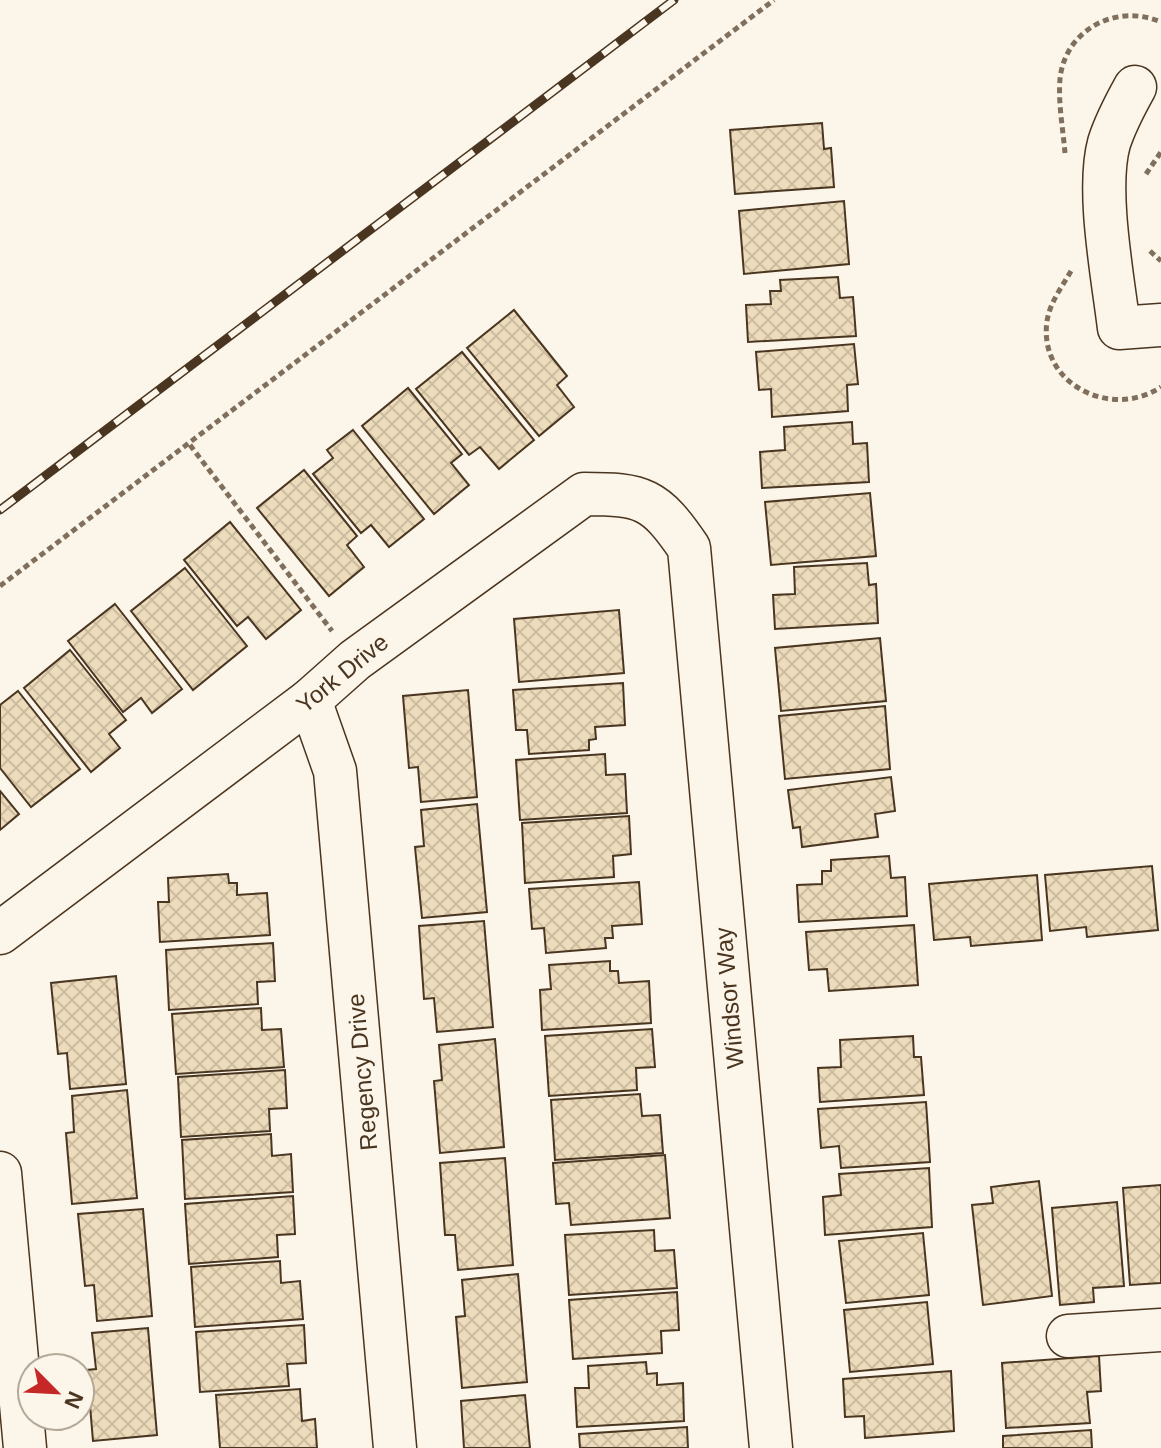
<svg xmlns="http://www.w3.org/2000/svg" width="1161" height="1448" font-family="Helvetica,sans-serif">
<defs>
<pattern id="building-cross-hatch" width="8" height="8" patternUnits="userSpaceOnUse" patternTransform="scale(2)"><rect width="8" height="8" fill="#ecdcbc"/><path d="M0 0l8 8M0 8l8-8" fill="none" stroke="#ccbda1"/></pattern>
</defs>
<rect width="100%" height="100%" fill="#fbf6e9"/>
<g fill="url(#building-cross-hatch)" stroke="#4a3520" stroke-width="2">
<path d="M 822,123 L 824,149 L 831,148 L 834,187 L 735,194 L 730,130 Z"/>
<path d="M 844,201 L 849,264 L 744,274 L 739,211 Z"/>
<path d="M 838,277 L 840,298 L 853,297 L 856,336 L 748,342 L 746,305 L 771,304 L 770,291 L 781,291 L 780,280 Z"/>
<path d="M 514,310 L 567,376 L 557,385 L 574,407 L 539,436 L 467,348 Z"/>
<path d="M 854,344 L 858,384 L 847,385 L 848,411 L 772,417 L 771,389 L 759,390 L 756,352 Z"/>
<path d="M 462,352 L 534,440 L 499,469 L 480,447 L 469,455 L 416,389 Z"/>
<path d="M 408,388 L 462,454 L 451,463 L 469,485 L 434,514 L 362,426 Z"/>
<path d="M 852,422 L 853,444 L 867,443 L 869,482 L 762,488 L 760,452 L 785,450 L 784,427 Z"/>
<path d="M 353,430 L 424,519 L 389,547 L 371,525 L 361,533 L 313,474 L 333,458 L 327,450 Z"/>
<path d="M 304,470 L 357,536 L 347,545 L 364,567 L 329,596 L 257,508 Z"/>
<path d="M 870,493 L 876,556 L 771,565 L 765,502 Z"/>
<path d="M 230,522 L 301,610 L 266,639 L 248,617 L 237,626 L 184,560 Z"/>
<path d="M 867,563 L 869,585 L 876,584 L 878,623 L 775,629 L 773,595 L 795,594 L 794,567 Z"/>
<path d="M 185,568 L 247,646 L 193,690 L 131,611 Z"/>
<path d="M 115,604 L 182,689 L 152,713 L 141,698 L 123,712 L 68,641 Z"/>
<path d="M 619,610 L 624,673 L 519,682 L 514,619 Z"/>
<path d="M 880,638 L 886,701 L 781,711 L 775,648 Z"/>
<path d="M 70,650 L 126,720 L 109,734 L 120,748 L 91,772 L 24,688 Z"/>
<path d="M 623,683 L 625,725 L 595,727 L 596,739 L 589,740 L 589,750 L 529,754 L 527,730 L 516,730 L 513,690 Z"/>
<path d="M 468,690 L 477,797 L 421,802 L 418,767 L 409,768 L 403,696 Z"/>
<path d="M 18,691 L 80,769 L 31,807 L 0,768 L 0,705 Z"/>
<path d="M 885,706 L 890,769 L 785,779 L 779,716 Z"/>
<path d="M 605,754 L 606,775 L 625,774 L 627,813 L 520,820 L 516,760 Z"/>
<path d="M 891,777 L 895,811 L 875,814 L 878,837 L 802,847 L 800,827 L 793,828 L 788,790 Z"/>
<path d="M 0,791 L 19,814 L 0,830 Z"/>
<path d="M 477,804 L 487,912 L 422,918 L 415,847 L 424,846 L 421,810 Z"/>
<path d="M 629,816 L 631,854 L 613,856 L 614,877 L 525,883 L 522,823 Z"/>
<path d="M 889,856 L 891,878 L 905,877 L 907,916 L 799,922 L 797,885 L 822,884 L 822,871 L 831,871 L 831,860 Z"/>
<path d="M 1152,866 L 1158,930 L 1087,937 L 1086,927 L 1050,931 L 1045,875 Z"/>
<path d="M 228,874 L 229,883 L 237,883 L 237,895 L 267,893 L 270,935 L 160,942 L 158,902 L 169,902 L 168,878 Z"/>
<path d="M 1037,875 L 1042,940 L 971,946 L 970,937 L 934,940 L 929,884 Z"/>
<path d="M 639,882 L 642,924 L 612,926 L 613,938 L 605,938 L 606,948 L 546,953 L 544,928 L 532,929 L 529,889 Z"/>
<path d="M 484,921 L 493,1027 L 437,1032 L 434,998 L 424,999 L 419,926 Z"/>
<path d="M 914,925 L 918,985 L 829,991 L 827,969 L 809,970 L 806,932 Z"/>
<path d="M 273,943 L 275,981 L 257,982 L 258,1004 L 169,1010 L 166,950 Z"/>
<path d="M 610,961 L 610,971 L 618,971 L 619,983 L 649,981 L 651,1023 L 542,1030 L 540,990 L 551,989 L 549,965 Z"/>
<path d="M 116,976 L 126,1084 L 70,1089 L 67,1053 L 58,1054 L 51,983 Z"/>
<path d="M 261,1008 L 262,1030 L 281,1029 L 284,1067 L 176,1074 L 172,1014 Z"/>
<path d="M 652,1029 L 655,1067 L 636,1068 L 637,1090 L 549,1096 L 545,1036 Z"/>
<path d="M 913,1036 L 914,1057 L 921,1057 L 924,1095 L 820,1102 L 818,1068 L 841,1067 L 840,1040 Z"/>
<path d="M 495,1039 L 504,1147 L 440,1153 L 434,1081 L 442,1080 L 439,1045 Z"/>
<path d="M 285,1070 L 287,1108 L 269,1109 L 270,1131 L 181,1137 L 178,1077 Z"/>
<path d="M 127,1090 L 137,1198 L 72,1204 L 66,1133 L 74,1132 L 72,1096 Z"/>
<path d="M 640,1094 L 642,1116 L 660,1115 L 663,1153 L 555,1160 L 551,1100 Z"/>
<path d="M 926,1102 L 930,1162 L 841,1168 L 839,1146 L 821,1148 L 818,1109 Z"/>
<path d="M 271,1134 L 272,1156 L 291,1154 L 293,1192 L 185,1199 L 182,1140 Z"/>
<path d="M 665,1155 L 670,1218 L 571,1225 L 569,1203 L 556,1204 L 553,1163 Z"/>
<path d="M 505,1158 L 513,1265 L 458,1270 L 455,1235 L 445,1235 L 440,1163 Z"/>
<path d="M 929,1168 L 932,1227 L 825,1235 L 823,1197 L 841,1195 L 839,1174 Z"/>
<path d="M 1039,1181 L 1052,1296 L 983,1305 L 972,1205 L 993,1203 L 991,1187 Z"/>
<path d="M 1161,1185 L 1161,1283 L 1130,1285 L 1123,1188 Z"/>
<path d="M 293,1196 L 295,1234 L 277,1235 L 278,1257 L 189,1264 L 185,1204 Z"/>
<path d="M 1117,1202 L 1124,1286 L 1093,1288 L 1094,1302 L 1060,1305 L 1052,1208 Z"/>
<path d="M 143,1209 L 152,1316 L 97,1321 L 94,1285 L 85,1286 L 78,1214 Z"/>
<path d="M 654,1230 L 655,1251 L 674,1250 L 677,1288 L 569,1295 L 565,1235 Z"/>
<path d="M 923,1233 L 929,1295 L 846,1303 L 839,1241 Z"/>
<path d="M 280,1261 L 281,1283 L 300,1281 L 303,1319 L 195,1327 L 191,1267 Z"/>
<path d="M 518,1274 L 527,1382 L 462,1388 L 456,1317 L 465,1316 L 462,1280 Z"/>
<path d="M 677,1292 L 679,1330 L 661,1331 L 662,1353 L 573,1359 L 569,1300 Z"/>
<path d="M 927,1302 L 933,1364 L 850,1372 L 844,1310 Z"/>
<path d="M 304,1325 L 306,1363 L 287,1364 L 289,1386 L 200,1392 L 196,1332 Z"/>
<path d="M 148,1328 L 157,1435 L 93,1441 L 87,1370 L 96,1369 L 92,1333 Z"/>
<path d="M 1099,1356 L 1101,1391 L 1087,1392 L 1090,1423 L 1006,1428 L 1002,1363 Z"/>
<path d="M 646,1362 L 647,1374 L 657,1373 L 657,1385 L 683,1383 L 684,1421 L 577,1427 L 575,1388 L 589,1388 L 588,1366 Z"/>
<path d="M 951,1371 L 954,1431 L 865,1438 L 864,1416 L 845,1417 L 843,1379 Z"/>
<path d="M 300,1389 L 302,1421 L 315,1419 L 317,1448 L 220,1448 L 216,1395 Z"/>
<path d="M 525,1395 L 530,1448 L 464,1448 L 461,1401 Z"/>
<path d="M 687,1427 L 688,1448 L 580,1448 L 579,1434 Z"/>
<path d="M 1091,1430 L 1092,1448 L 1003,1448 L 1003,1436 Z"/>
</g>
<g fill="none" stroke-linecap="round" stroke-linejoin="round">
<g stroke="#4a3520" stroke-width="45">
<g id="minor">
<path d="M 1135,87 C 1125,105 1115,124 1109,143 C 1096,190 1113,278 1119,328 L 1161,325"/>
<path d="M 310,700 L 335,771 L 395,1448"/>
<path d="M 0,933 L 310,700 L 355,660 L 584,494 C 643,494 655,498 689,548 L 771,1448"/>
<path d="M 0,1173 L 25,1448"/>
<path d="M 1068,1336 L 1161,1330"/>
</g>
</g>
<g stroke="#7f6f5c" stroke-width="5" stroke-dasharray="6 4" stroke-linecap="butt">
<path d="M 1065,153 C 1063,129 1058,103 1060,79 C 1065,29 1117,3 1161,22"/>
<path d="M 1146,174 L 1161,152"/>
<path d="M 1150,251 L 1161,261"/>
<path d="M 1071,271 C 1062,287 1050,302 1047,321 C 1038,384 1111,420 1161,387"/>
<path d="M 190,445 L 332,631"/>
<path d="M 0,586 L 774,0"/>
</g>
<use href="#minor" stroke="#fbf6e9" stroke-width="42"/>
<g stroke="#4a3520" stroke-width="9">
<path id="rail" d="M 0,510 L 674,0"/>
</g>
<use href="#rail" stroke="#fbf6e9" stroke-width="6" stroke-dasharray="18" stroke-linecap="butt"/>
</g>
<g text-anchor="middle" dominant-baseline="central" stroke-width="6" stroke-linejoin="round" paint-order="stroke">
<g font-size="24" fill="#4a3520" stroke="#fbf6e9">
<text transform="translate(342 673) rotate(-39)">York Drive</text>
<text transform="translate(729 998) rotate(-95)">Windsor Way</text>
<text transform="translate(362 1072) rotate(-95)">Regency Drive</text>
</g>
</g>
<g transform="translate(56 1392) rotate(114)"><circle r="38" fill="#fbf6e9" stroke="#b4a999" stroke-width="2"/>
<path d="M0-6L14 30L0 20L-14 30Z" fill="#c62828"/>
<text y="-12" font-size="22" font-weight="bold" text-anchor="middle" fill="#4a3520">N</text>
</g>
</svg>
